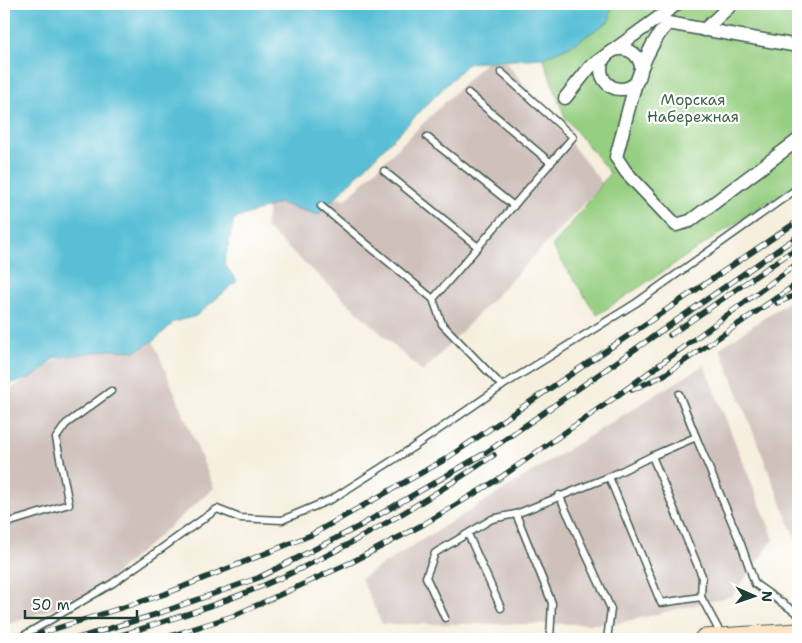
<svg xmlns="http://www.w3.org/2000/svg" width="802" height="643" font-family="'Shantell Sans',sans-serif">
<rect width="100%" height="100%" fill="#fff"/>
<filter id="ink" filterUnits="userSpaceOnUse"><feTurbulence type="fractalNoise" baseFrequency=".02" numOctaves="2"/><feDisplacementMap in="SourceGraphic" scale="10" xChannelSelector="R" yChannelSelector="G"/><feConvolveMatrix kernelMatrix="1 2 1 2 8 2 1 2 1" color-interpolation-filters="sRGB"/></filter>
<filter id="wash" filterUnits="userSpaceOnUse"><feTurbulence type="fractalNoise" baseFrequency=".0096" numOctaves="4" result="noise"/><feDisplacementMap in="SourceGraphic" scale="20" xChannelSelector="R" yChannelSelector="G"/><feGaussianBlur stdDeviation="1.12" result="paint"/><feColorMatrix in="noise" values="0 0 0 0 0 0 0 0 0 0 0 0 0 0 0 0 0 1.4 0 .05"/><feComposite in="paint" operator="in"/></filter>
<g filter="url(#wash)">
<rect width="100%" height="100%" fill="#f6efde"/>
<g fill="#cfc0bb">
<path d="M 497,51 L 603,184 L 423,372 L 265,227 L 269,204 L 292,192 L 346,199 Z"/>
<path d="M 798,295 L 798,546 L 720,348 Z"/>
<path d="M 152,338 L 214,488 L 91,595 L 4,626 L 4,393 L 86,342 Z"/>
<path d="M 704,365 L 774,539 L 732,596 L 615,624 L 382,624 L 361,578 Z"/>
</g>
<path fill="#96cf81" stroke="#5a865a" d="M 612,4 L 798,4 L 798,182 L 597,315 L 552,246 L 575,219 L 610,173 L 565,117 L 543,58 L 576,43 L 609,21 Z"/>
<path fill="#58bfd6" stroke="#3c7e85" d="M 4,4 L 612,4 L 609,21 L 576,43 L 543,58 L 468,63 L 318,215 L 279,203 L 234,219 L 224,264 L 237,281 L 196,316 L 174,322 L 156,339 L 136,351 L 109,350 L 54,358 C 41,375 25,382 4,384 Z"/>
</g>
<g filter="url(#ink)">
<g fill="none" stroke-linecap="round" stroke-linejoin="round">
<g stroke="#3f584e" stroke-width="9">
<g id="lane">
<path d="M 501,72 L 573,137 L 433,299 L 442,324 L 502,386"/>
<path d="M 468,93 L 551,163"/>
<path d="M 427,137 L 514,206"/>
<path d="M 384,171 L 478,247"/>
<path d="M 321,206 L 433,299"/>
<path d="M 679,394 L 696,437"/>
<path d="M 652,456 L 609,477 L 661,603 L 701,597"/>
<path d="M 559,495 L 611,609 L 607,639"/>
<path d="M 516,514 L 552,603 L 550,639"/>
<path d="M 4,524 L 69,504 L 56,438 L 66,424 L 111,391"/>
<path d="M 468,534 L 501,608"/>
<path d="M 445,618 L 426,577 L 435,553 L 492,519 L 516,514 L 609,477"/>
<path d="M 722,636 L 701,597 L 702,576 L 652,456 L 696,437 L 741,544 L 755,584 L 798,614"/>
<path d="M 18,639 L 113,583 L 217,509 L 240,518 L 282,520 L 332,499 L 412,448 L 502,386 L 636,303 L 798,188"/>
</g>
</g>
<g stroke="#3f584e" stroke-width="15">
<g id="street">
<path d="M 704,30 L 732,4"/>
<path d="M 798,46 L 668,23 C 636,59 629,112 616,157 L 626,172 L 676,225 L 690,221 L 798,140"/>
<circle cx="621" cy="69" r="20"/>
<path d="M 565,98 L 590,67 L 677,4"/>
</g>
</g>
<g stroke="#3f584e" stroke-width="21">
<path id="secondary" d="M 704,639 L 798,633"/>
</g>
<use href="#lane" stroke="#fff" stroke-width="6"/>
<use href="#street" stroke="#fff" stroke-width="12"/>
<use href="#secondary" stroke="#fde5c5" stroke-width="19"/>
<g stroke="#1f3d34" stroke-width="5.5">
<g id="rail">
<path d="M 777,303 L 798,294"/>
<path d="M 670,335 L 798,247"/>
<path d="M 632,390 L 664,375 L 798,283"/>
<path d="M 23,639 L 165,594 L 311,535 L 444,460 L 798,221"/>
<path d="M 75,639 L 157,614 L 258,578 L 358,527 L 487,452 L 798,236"/>
<path d="M 108,639 C 167,621 231,601 287,575 C 358,542 429,499 494,455"/>
<path d="M 161,639 L 233,616 L 352,562 L 424,524 L 497,480 L 614,398 L 798,263"/>
</g>
</g>
<use href="#rail" stroke="#fff" stroke-width="4" stroke-dasharray="11" stroke-linecap="butt"/>
</g>
</g>
<g text-anchor="middle" dominant-baseline="central" stroke-width="4.5" stroke-linejoin="round" paint-order="stroke">
<g font-size="15" fill="#3d6247" stroke="#fff">
<text x="693" y="100">Морская<tspan x="693" dy="17">Набережная</tspan></text>
</g>
</g>
<rect width="802" height="643" fill="none" stroke="#fff" stroke-width="20"/>
<g transform="translate(754 596) rotate(92)" stroke="#ffffff" stroke-width="4" paint-order="stroke">
<path d="M0-4L9 19L0 12L-9 19Z" fill="#1f3d34"/>
<text y="-8" font-size="14" font-weight="bold" text-anchor="middle" fill="#1f3d34">N</text>
</g>
<path d="M25 610v8h112v-8" fill="none" stroke="#1f3d34" stroke-width="2.5"/>
<text x="32" y="610" font-size="15" fill="#1f3d34" stroke="#ffffff" stroke-width="4" paint-order="stroke">50 m</text>
</svg>
